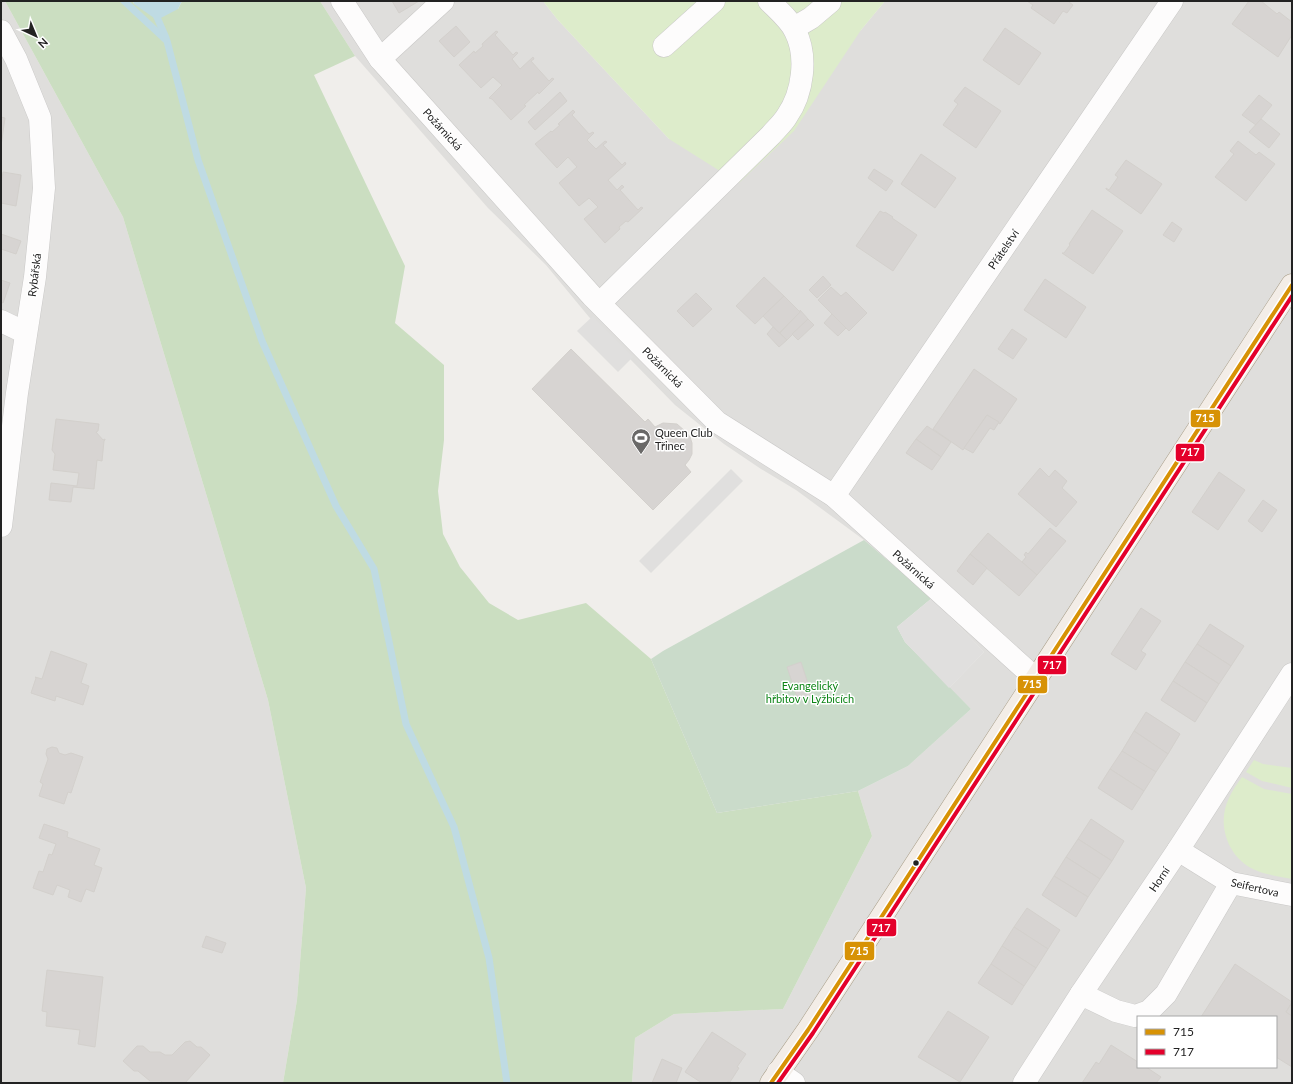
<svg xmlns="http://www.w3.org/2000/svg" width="1293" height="1084" font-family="Lato,sans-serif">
<rect width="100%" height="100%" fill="#f0eeeb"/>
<g fill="#dfdedc" fill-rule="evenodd">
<path d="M 1,1 L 5,1 L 123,217 L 268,700 L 306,888 L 297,1000 L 283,1083 L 1,1083 Z"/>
<path d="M 320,1 L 543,1 L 557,19 L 669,139 L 861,30 L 885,1 L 1292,1 L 1292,1083 L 632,1083 L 635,1038 L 674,1014 L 783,1009 L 872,836 L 858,791 L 908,766 L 971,709 L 949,688 L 984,652 L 932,598 L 864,540 L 796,490 L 761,469 L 724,444 L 675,405 L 589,317 L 546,265 L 488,208 L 355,56 ZM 1138,1017 L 1276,1017 L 1276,1067 L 1138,1067 Z"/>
</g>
<g fill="#ddeccb">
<path d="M 543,1 L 885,1 L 861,30 L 794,131 L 739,183 L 669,139 L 557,19 Z"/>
<path d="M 1254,760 L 1263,764 L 1292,768 L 1292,788 L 1262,781 L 1246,772 Z"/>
<path d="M 1242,777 L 1264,789 L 1292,794 L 1292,879 C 1279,876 1265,875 1253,869 C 1228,857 1216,824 1229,798 C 1232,791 1237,784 1242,777 Z"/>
</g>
<path fill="#cbdec1" d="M 5,1 L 133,1 L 134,4 L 178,9 L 182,1 L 320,1 L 355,56 L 314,75 L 405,266 L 395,323 L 444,365 L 444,440 L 438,491 L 443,534 L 460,567 L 489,603 L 518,620 L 586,603 L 651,659 L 717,813 L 858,791 L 872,836 L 783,1009 L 674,1014 L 635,1038 L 632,1083 L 283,1083 L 297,1000 L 306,888 L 268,700 L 123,217 Z"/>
<path fill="#cadbca" d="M 864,540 L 932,598 L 897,627 L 905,642 L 971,709 L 908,766 L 858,791 L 717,813 L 651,659 L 663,651 Z"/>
<g fill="#e0dfde">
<path d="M 593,316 L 633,357 L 618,372 L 577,331 Z"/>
<path d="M 731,469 L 743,481 L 651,573 L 639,561 Z"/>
<path d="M 932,598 L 984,652 L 949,688 L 905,642 L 897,627 Z"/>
</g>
<path fill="#bfdbe3" d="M 133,1 L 182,1 L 178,9 L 157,20 L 134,4 Z"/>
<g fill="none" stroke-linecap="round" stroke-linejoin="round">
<g stroke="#bfdbe3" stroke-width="7">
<path d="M 124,1 L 167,41 L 198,160 L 262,341 L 336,506 L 374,569 L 406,724 L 454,827 L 489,958 L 507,1083"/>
<path d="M 150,1 L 166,38"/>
</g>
</g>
<g fill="#d7d4d2" stroke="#d3d0cc">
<path d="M 392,1 L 419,1 L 399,13 Z"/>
<path d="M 1027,1 L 1070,1 L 1069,2 L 1073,5 L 1067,13 L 1063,11 L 1054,24 L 1031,8 L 1033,5 Z"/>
<path d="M 1249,1 L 1261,1 L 1277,14 L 1279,12 L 1292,22 L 1292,35 L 1278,57 L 1232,24 Z"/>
<path d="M 456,26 L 470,42 L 454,57 L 439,41 Z"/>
<path d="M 1005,28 L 1041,53 L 1019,85 L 983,60 Z"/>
<path d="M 496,31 L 498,32 L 495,35 L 513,55 L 516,52 L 518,53 L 512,59 L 520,69 L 533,57 L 534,59 L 531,61 L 549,81 L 552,78 L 554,79 L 539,94 L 538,92 L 524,105 L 526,106 L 511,120 L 492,99 L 489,98 L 502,85 L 493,77 L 481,88 L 459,65 L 474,51 L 475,53 L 483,46 L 482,44 Z"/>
<path d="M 965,87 L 1001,111 L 976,148 L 943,125 L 958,104 L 954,101 Z"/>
<path d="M 560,92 L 567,101 L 535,130 L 528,122 Z"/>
<path d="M 1259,95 L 1272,105 L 1256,125 L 1242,115 Z"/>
<path d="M 573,110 L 575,112 L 572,115 L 589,134 L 593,132 L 594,133 L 587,140 L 596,149 L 605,141 L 607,142 L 603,145 L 622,165 L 625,162 L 626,164 L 608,180 L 617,190 L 622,185 L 624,187 L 620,190 L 638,210 L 641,207 L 643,208 L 628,222 L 626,221 L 619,227 L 620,229 L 605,243 L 584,219 L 598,207 L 589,198 L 579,206 L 559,183 L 577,167 L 568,157 L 557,168 L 535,144 L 551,131 L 552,132 L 560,125 L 558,124 Z"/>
<path d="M 1,117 L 5,118 L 1,146 Z"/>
<path d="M 1261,119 L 1280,134 L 1269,148 L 1249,132 Z"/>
<path d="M 1238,141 L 1256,155 L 1259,152 L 1275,164 L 1246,201 L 1215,177 L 1234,154 L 1230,151 Z"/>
<path d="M 921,154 L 956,178 L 935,208 L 901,184 Z"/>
<path d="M 1126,160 L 1162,184 L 1141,214 L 1106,189 L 1106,188 L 1109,190 L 1118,177 L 1115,175 Z"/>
<path d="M 874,169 L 893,181 L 886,191 L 868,178 Z"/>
<path d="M 3,172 L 21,175 L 16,206 L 1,203 L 1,184 Z"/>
<path d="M 1092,210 L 1123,231 L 1093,274 L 1062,253 L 1064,253 L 1070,245 L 1069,244 Z"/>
<path d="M 880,211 L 884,213 L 885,212 L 893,217 L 892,218 L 917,235 L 893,271 L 856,246 Z"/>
<path d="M 1172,222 L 1182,229 L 1174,242 L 1163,235 Z"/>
<path d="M 1,234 L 21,241 L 16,254 L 1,249 Z"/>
<path d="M 823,276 L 831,285 L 817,298 L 809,290 Z"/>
<path d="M 764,277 L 784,296 L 755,324 L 736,306 Z"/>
<path d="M 1045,279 L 1086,307 L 1066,338 L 1024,310 Z"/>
<path d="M 1,280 L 10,283 L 3,303 L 1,302 Z"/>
<path d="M 831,287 L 841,296 L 846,292 L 867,313 L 849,331 L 818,300 Z"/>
<path d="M 696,293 L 712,309 L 693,327 L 677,311 Z"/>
<path d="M 784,296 L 800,312 L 779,333 L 763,316 Z"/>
<path d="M 800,310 L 808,319 L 787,340 L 780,333 L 800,312 Z"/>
<path d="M 832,314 L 846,328 L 838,336 L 824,323 Z"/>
<path d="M 808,319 L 814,325 L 798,340 L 792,334 Z"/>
<path d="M 773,327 L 787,340 L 779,347 L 767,334 Z"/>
<path d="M 1012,329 L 1027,339 L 1013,359 L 998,349 Z"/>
<path d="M 571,349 L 645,422 L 648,419 L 655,427 L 663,423 L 677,424 L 686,432 L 690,437 L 692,443 L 692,454 L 689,460 L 685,465 L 691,472 L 653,510 L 532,389 Z"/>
<path d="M 974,369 L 1017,399 L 1000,424 L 987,415 L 963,450 L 933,429 Z"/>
<path d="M 987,415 L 999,422 L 994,430 L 990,428 L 973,453 L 964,448 Z"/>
<path d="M 56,419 L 99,424 L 98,431 L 96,432 L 103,440 L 105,439 L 105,440 L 104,441 L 102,461 L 97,460 L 94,489 L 73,487 L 71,502 L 49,500 L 51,483 L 77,486 L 79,473 L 53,470 L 55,454 L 52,450 Z"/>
<path d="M 927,426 L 951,442 L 941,457 L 916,439 Z"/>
<path d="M 916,439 L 941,457 L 932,470 L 906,453 Z"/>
<path d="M 1040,468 L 1049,477 L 1055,470 L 1067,481 L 1062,488 L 1077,502 L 1056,527 L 1018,494 Z"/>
<path d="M 1219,472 L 1245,490 L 1218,530 L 1192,512 Z"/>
<path d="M 1263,500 L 1277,510 L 1262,532 L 1248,521 Z"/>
<path d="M 1050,528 L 1066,541 L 1037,575 L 1022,562 L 1026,557 L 1024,555 L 1026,552 L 1028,554 Z"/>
<path d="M 988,533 L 1037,575 L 1019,596 L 970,554 Z"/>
<path d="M 970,554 L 987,568 L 973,585 L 957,571 Z"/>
<path d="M 1141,608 L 1161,621 L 1141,651 L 1146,654 L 1136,670 L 1111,654 Z"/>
<path d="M 1210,624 L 1244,646 L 1231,666 L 1197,644 Z"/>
<path d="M 1197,644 L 1231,666 L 1219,684 L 1185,662 Z"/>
<path d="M 51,651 L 87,664 L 81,683 L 89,686 L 83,705 L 56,696 L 55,701 L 31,693 L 36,678 L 35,677 L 42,679 Z"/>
<path d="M 801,662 L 812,696 L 798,700 L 787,667 Z"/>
<path d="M 1185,662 L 1219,684 L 1207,703 L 1173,681 Z"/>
<path d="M 1173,681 L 1207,703 L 1195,722 L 1161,700 Z"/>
<path d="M 1146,712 L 1180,734 L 1168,754 L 1134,731 Z"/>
<path d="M 1134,731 L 1168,754 L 1156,772 L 1122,751 Z"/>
<path d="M 52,747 L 57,748 L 59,753 L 65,755 L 71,753 L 83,757 L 71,793 L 68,792 L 64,804 L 39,796 L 43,784 L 40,782 L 48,759 L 46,754 L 47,749 Z"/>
<path d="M 1122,751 L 1156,772 L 1144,791 L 1110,769 Z"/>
<path d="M 1110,769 L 1144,791 L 1132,810 L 1098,788 Z"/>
<path d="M 1091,819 L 1124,841 L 1112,861 L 1078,839 Z"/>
<path d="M 44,824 L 68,832 L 67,837 L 100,849 L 94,865 L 102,868 L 94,892 L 86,889 L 81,902 L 68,897 L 70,890 L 57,885 L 53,895 L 33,888 L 39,871 L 43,872 L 49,854 L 52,855 L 56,844 L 39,838 Z"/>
<path d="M 1078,839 L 1112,861 L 1100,879 L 1066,857 Z"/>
<path d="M 1066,857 L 1100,879 L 1088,897 L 1054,876 Z"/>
<path d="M 1054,876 L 1088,897 L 1076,917 L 1042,895 Z"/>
<path d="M 1027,908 L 1060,930 L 1048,949 L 1014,927 Z"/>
<path d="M 1014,927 L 1048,949 L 1036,968 L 1002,946 Z"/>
<path d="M 206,936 L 226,943 L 222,953 L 202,947 Z"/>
<path d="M 1002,946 L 1036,968 L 1024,986 L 991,964 Z"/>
<path d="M 991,964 L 1024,986 L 1012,1005 L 978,983 Z"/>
<path d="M 1235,964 L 1292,1002 L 1286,1012 L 1292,1016 L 1292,1067 L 1276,1057 L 1276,1017 L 1201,1017 Z"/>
<path d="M 47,970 L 103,977 L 95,1047 L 78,1044 L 80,1030 L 46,1026 L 47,1012 L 42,1011 Z"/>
<path d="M 1292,1003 L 1292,1016 L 1286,1012 Z"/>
<path d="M 948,1011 L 989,1037 L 960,1082 L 918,1057 Z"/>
<path d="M 712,1032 L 746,1054 L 737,1067 L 739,1068 L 730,1082 L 728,1081 L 727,1083 L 702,1083 L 685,1072 Z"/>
<path d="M 190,1041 L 197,1047 L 201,1047 L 210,1055 L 185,1083 L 163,1083 L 161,1081 L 150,1081 L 138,1071 L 134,1071 L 123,1061 L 137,1046 L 143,1046 L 150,1052 L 160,1052 L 165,1055 L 172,1055 L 185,1042 Z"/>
<path d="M 1111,1045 L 1138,1062 L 1138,1067 L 1146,1067 L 1161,1077 L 1156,1083 L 1082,1083 L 1096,1062 L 1099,1064 Z"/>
<path d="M 662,1059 L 682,1068 L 676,1083 L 652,1083 Z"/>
</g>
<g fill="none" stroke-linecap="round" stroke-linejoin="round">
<g stroke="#c9c8c7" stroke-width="23">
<g id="minor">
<path d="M 342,1 L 380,59 L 592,296 L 717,422 L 834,496 L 1036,679"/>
<path d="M 794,28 L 811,18 L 830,2"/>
<path d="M 1,31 L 16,59 L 40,118 L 44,188 L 35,277 L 17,393 L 1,526"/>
<path d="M 664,46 L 714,1"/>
<path d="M 380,59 L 443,1"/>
<path d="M 600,303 L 771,135 C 776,129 783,123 787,116 C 803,93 808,56 795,31 C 790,20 778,10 769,1"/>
<path d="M 1,321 L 26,333"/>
<path d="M 834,496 L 1172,1"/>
<path d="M 1178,850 L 1231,883 L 1292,895"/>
<path d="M 1081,994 L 1116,1011 L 1135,1016 L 1149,1011 L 1166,994 L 1231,883"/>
<path d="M 778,1072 L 794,1083"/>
<path d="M 1024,1083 L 1081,994 L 1178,850 L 1292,674"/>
</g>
</g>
<g stroke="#a79c86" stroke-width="23">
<path id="major" d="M 771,1083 L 808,1030 L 1292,285"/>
</g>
<use href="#minor" stroke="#fdfcfc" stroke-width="22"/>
<use href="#major" stroke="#f3ede7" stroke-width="22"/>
<g stroke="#fff" stroke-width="7">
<path id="bus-1" d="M 771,1083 L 808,1030 L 1292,285"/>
</g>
<g stroke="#fff" stroke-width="7">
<path id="bus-2" d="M 778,1083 L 813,1033 L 1292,296"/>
</g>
<use href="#bus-1" stroke="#d79205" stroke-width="4"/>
<use href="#bus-2" stroke="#e4002b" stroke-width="4"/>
</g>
<defs>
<g id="stadium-pin" transform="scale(1)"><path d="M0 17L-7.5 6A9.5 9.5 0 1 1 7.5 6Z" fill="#6a6968" stroke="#fff"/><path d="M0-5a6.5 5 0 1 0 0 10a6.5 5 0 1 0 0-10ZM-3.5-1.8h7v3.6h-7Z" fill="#fff"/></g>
</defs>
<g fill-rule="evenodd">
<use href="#stadium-pin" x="641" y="438"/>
</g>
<circle fill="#222" stroke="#fff" stroke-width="1.5" cx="916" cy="863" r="3.5"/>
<g text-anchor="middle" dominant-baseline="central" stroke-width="3" stroke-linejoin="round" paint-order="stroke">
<g font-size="11" fill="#222" stroke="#fff">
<text transform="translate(443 129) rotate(48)">Požárnická</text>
<text transform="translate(1003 249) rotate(-56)">Přátelství</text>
<text transform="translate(34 275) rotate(-83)">Rybářská</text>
<text transform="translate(663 367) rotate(45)">Požárnická</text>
<text transform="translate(914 569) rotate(42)">Požárnická</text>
<text transform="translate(1159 879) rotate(-56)">Horní</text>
<text transform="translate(1255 887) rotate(13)">Seifertova</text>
</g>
<g font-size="11" fill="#222" stroke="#fff" text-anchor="start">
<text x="655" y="432">Queen Club<tspan x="655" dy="13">Třinec</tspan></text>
</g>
<g font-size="11" fill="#0c8416" stroke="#fff">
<text x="810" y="685">Evangelický<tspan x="810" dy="13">hřbitov v Lyžbicích</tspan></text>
</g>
</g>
<g stroke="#fff" stroke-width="1.5">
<rect x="1190" y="409" width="31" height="19" rx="4" fill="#d79205"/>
<rect x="1175" y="443" width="30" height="19" rx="4" fill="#e4002b"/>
<rect x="1037" y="655" width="30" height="20" rx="4" fill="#e4002b"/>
<rect x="1017" y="675" width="31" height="19" rx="4" fill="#d79205"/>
<rect x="866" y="918" width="31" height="19" rx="4" fill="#e4002b"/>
<rect x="844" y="941" width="31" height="20" rx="4" fill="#d79205"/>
</g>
<g font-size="11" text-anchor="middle" font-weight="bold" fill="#fff">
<text x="1205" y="422">715</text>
<text x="1190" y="456">717</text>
<text x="1052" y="669">717</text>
<text x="1032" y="688">715</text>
<text x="881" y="932">717</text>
<text x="859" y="955">715</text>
</g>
<rect width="1293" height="1084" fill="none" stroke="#222222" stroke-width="4"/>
<rect x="1137" y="1016" width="140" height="52" fill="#ffffff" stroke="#a7a7a7"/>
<rect x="1145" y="1029" width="20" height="6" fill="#d79205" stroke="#a7a7a7"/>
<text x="1173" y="1036" font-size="12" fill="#222222">715</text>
<rect x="1145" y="1049" width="20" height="6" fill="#e4002b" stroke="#a7a7a7"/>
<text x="1173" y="1056" font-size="12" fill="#222222">717</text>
<g transform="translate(36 36) rotate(136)" stroke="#ffffff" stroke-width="3" paint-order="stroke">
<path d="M0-3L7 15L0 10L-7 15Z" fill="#222222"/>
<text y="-6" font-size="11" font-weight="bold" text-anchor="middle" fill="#222222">N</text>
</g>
</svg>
